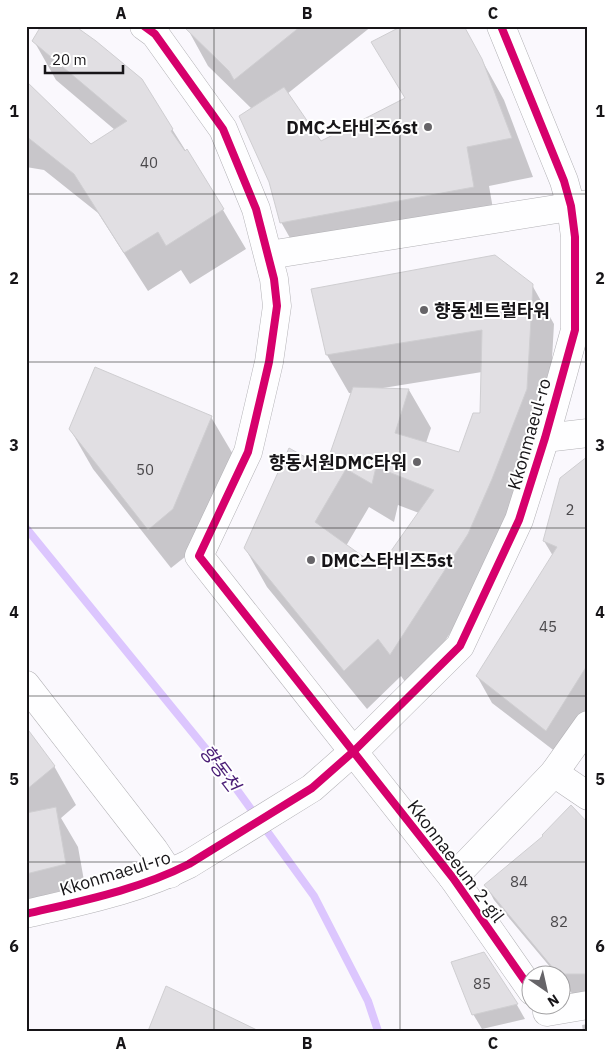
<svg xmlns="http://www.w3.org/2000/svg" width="614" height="1057" font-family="'IBM Plex Sans','Noto Sans KR',sans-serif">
<rect width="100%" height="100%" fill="#faf8fd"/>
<g fill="#0003" fill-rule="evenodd">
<path d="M 186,26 L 372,26 L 287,94 L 320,143 L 406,99 L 400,26 L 463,26 L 504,100 L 533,177 L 489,186 L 496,226 L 303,261 L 281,222 L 252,109 L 208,66 Z"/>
<path d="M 34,41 L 172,129 L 223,210 L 246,249 L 190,284 L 181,270 L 148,291 L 98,213 L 44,170 L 26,167 L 26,83 L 91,145 L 115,130 L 56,80 Z"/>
<path d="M 532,285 L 554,324 L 548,429 L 489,573 L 412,692 L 401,676 L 367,709 L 267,587 L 245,548 L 326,469 L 352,393 L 349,393 L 327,355 L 313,290 ZM 482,372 L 481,415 L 460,453 L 426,443 L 431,428 L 409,390 L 383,389 L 383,388 ZM 398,505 L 419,513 L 380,569 L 346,546 L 369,507 L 394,522 Z"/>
<path d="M 211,417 L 234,456 L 195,549 L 171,568 L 93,469 L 70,429 Z"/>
<path d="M 588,458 L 588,713 L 561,756 L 492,703 L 477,676 L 553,556 L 544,541 Z"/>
<path d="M 26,729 L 54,766 L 76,805 L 61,818 L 78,847 L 88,903 L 26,918 Z"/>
<path d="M 588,825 L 588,994 L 574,996 L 562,981 L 562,974 L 556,974 L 494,900 L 486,885 Z"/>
<path d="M 483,954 L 517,1005 L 525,1019 L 482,1029 L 473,1014 Z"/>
<path d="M 588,1024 L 588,1031 L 583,1031 L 582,1025 Z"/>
</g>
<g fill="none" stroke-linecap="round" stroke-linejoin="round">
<path stroke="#dcc6fe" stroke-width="8" d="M 26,528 L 219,765 L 314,896 L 368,1001 L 378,1031"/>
</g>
<g fill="#e1dfe3" stroke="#cfced1" fill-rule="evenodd">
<path d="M 41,26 L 75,26 L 96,41 L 142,79 L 173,129 L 171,131 L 185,151 L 187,149 L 224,209 L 166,246 L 158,232 L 124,253 L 74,174 L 26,136 L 26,81 L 91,144 L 127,121 L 32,41 Z"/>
<path d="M 183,26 L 301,26 L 234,80 L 229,71 Z"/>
<path d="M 402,26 L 464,26 L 482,59 L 512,138 L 467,147 L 474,187 L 280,223 L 269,182 L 239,116 L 284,87 L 321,141 L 405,98 L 371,42 Z"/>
<path d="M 495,255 L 533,284 L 527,389 L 492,479 L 468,534 L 390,655 L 378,639 L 344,671 L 244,548 L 289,448 L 325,468 L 353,387 L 409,389 L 395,433 L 459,452 L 473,413 L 480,413 L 482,330 L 326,355 L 311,289 ZM 376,467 L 434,490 L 379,568 L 315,522 L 346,469 L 372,484 Z"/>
<path d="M 95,367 L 212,416 L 173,509 L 148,530 L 69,429 Z"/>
<path d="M 588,456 L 588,664 L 546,731 L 476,676 L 557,547 L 543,541 L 560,478 Z"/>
<path d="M 26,727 L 55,766 L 26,790 Z"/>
<path d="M 571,805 L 588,823 L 588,974 L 558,974 L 484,885 L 543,836 L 542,835 Z"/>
<path d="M 56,807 L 66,864 L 26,874 L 26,813 Z"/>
<path d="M 484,952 L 518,1004 L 472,1015 L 451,962 Z"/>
<path d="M 166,986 L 259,1031 L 148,1031 Z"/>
</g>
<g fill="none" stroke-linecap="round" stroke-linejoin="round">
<g stroke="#b3b2b6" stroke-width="29">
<g id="minor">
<path d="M 144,26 L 155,34 L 223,129 L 256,209 L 274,279 L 277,306 L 269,362 L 248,452 L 199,556 L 453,878 L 532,991"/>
<path d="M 269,255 L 588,204"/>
<path d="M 545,438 L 588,433"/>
<path d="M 26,685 L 154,850 L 170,874"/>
<path d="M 554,773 L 588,796"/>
<path d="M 453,878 L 554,773 L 588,725"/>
<path d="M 26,914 C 81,901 138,890 189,864 L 312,788 L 354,751 L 460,646 L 519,520 L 545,438 L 575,330 L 575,237 L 571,206 L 564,181 L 501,26"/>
<path d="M 547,1012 L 588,1005"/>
</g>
</g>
<use href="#minor" stroke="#fefeff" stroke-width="28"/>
<g stroke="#fff" stroke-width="11">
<g id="cycleway">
<path d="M 144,26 L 155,34 L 223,129 L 256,209 L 274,279 L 277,306 L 269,362 L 248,452 L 199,556 L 453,878 L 532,991"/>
<path d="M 26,914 C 81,901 138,890 189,864 L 312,788 L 354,751 L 460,646 L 519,520 L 545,438 L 575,330 L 575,237 L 571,206 L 564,181 L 501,26"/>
</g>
</g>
<use href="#cycleway" stroke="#d6006c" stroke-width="8"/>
</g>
<path fill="none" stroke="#171518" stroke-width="1" stroke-opacity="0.55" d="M 214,26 L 214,1031M 400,26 L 400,1031M 26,194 L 588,194M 26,362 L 588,362M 26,528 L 588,528M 26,696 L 588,696M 26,862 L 588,862"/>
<g fill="#666468" stroke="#fff" stroke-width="2">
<circle cx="428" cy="127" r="5"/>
<circle cx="424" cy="310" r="5"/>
<circle cx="417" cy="462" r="5"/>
<circle cx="311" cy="560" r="5"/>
</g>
<g text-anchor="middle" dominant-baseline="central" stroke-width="4" stroke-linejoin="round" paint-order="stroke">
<g font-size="15" fill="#4a484b">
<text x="149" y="162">40</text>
<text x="145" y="469">50</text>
<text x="570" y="509">2</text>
<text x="548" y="626">45</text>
<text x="519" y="881">84</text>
<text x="559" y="921">82</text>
<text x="482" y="983">85</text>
</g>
<g font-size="18" font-weight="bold" fill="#171518" stroke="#fff" text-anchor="end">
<text x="418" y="127">DMC스타비즈6st</text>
<text x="434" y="310" text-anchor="start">향동센트럴타워</text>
<text x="407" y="462">향동서원DMC타워</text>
<text x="321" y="560" text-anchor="start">DMC스타비즈5st</text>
</g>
<g font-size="18" fill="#171518" stroke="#fff">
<text transform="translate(529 434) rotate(-74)">Kkonmaeul-ro</text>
<text transform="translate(456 861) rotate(53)">Kkonnaeeum 2-gil</text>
<text transform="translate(115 873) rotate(-17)">Kkonmaeul-ro</text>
</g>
<g font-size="19" font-style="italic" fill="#4a1d76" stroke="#fff">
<text transform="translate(220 768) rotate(53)">향동천</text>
</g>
</g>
<rect width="614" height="1057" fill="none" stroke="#ffffff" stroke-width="55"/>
<g transform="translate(546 990) rotate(146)"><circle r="24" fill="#ffffff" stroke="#a2a1a3"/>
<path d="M0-4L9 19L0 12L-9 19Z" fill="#666468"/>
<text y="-8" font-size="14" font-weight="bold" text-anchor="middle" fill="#171518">N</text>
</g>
<path d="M45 65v8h78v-8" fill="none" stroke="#171518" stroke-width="2.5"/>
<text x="52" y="65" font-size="15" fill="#171518" stroke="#ffffff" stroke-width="4" paint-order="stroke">20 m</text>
<rect x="28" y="28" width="558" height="1002" fill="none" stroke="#171518" stroke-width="2"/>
<g font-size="16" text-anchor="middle" font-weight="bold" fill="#171518">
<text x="121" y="19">A</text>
<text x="307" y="19">B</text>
<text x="493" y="19">C</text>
<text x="14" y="117">1</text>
<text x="600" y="117">1</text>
<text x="14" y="284">2</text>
<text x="600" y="284">2</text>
<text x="14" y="451">3</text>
<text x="600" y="451">3</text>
<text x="14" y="618">4</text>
<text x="600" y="618">4</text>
<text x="14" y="785">5</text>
<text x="600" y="785">5</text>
<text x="14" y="952">6</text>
<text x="600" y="952">6</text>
<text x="121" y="1049">A</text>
<text x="307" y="1049">B</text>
<text x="493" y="1049">C</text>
</g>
</svg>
